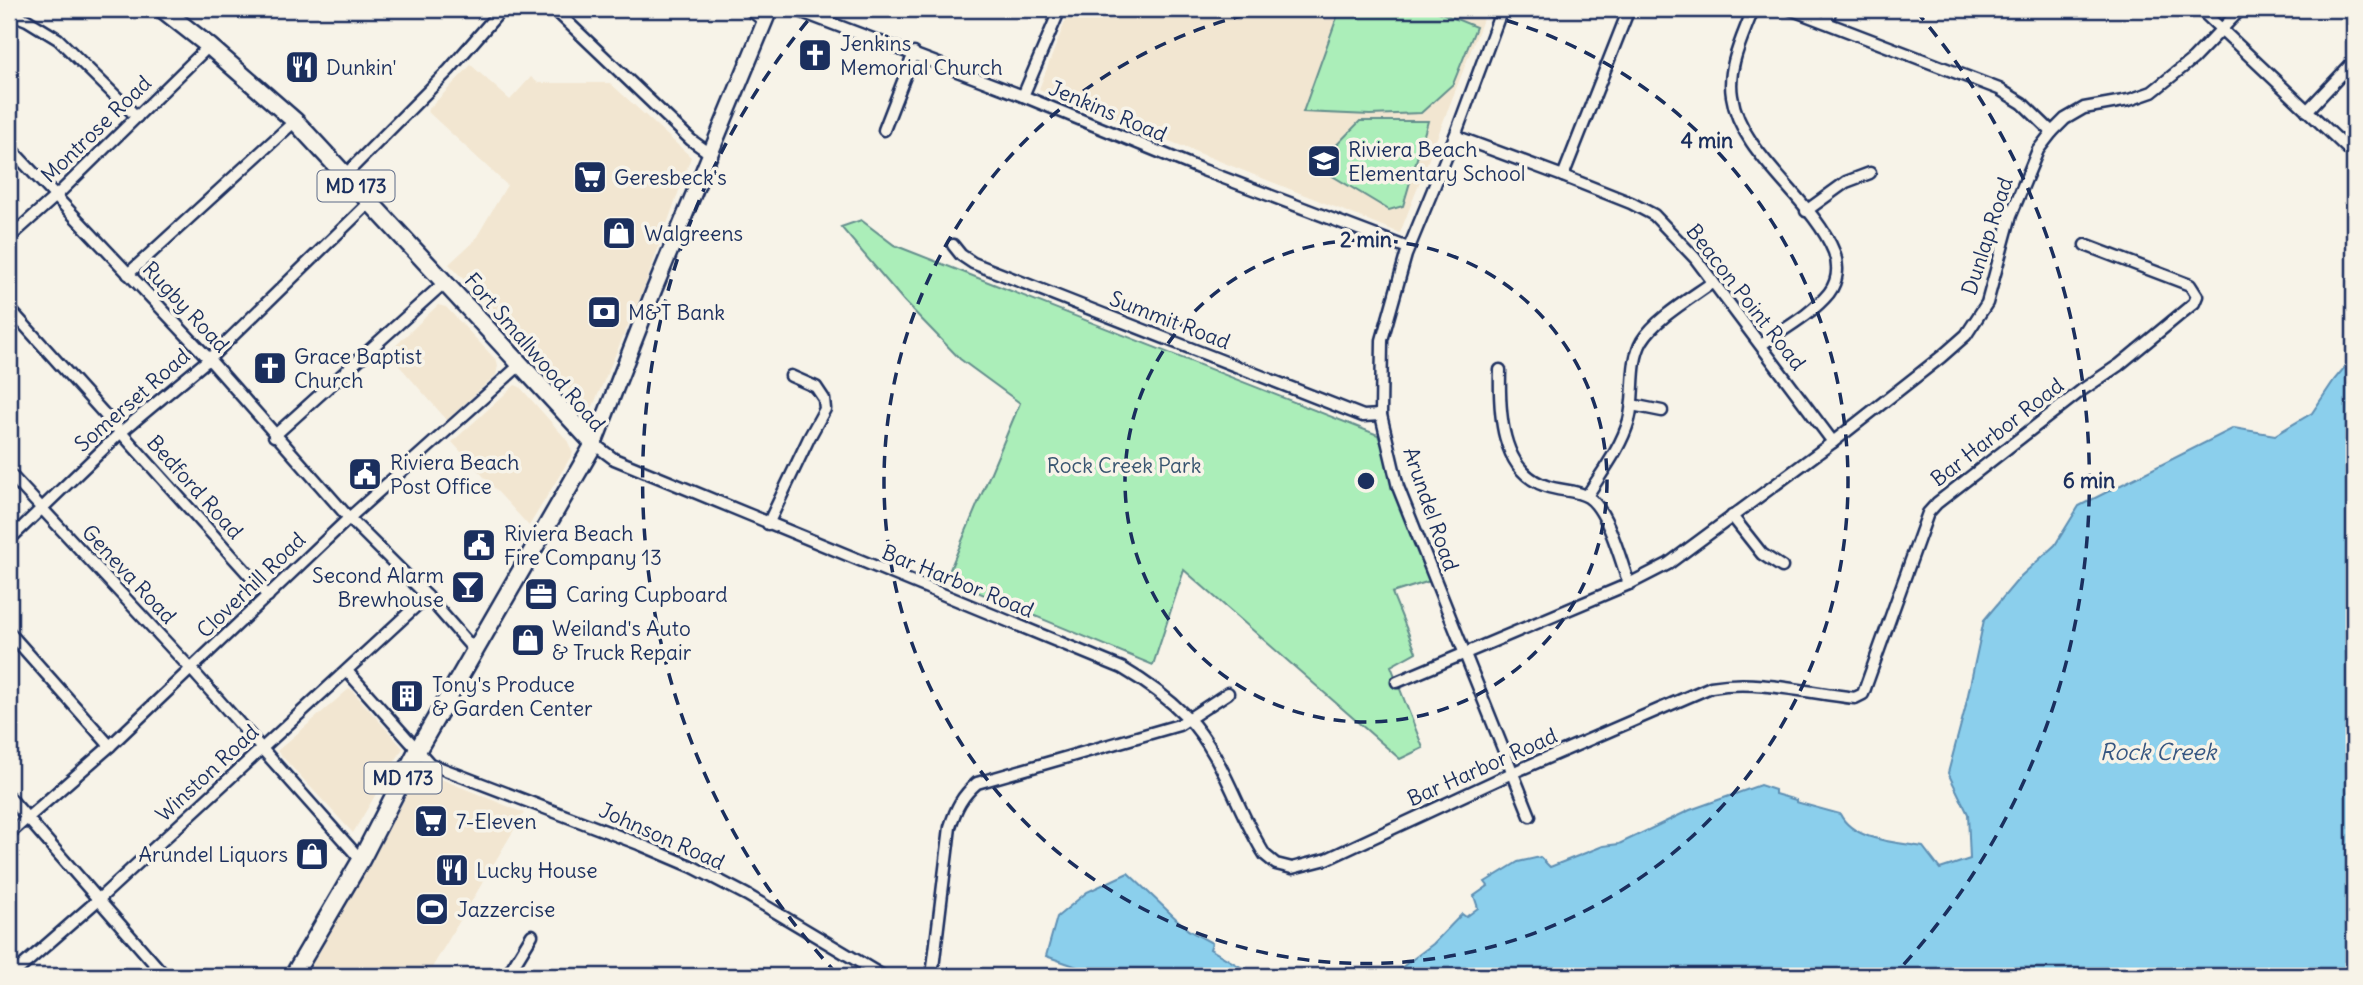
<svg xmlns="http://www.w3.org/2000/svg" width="2363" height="985" font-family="Delius,sans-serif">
<rect width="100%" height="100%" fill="#f7f3e8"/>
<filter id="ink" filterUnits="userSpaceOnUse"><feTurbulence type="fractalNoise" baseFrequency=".0143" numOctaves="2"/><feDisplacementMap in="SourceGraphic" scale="14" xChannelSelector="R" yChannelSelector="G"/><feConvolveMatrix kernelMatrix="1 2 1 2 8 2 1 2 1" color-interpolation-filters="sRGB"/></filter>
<g filter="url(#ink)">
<g fill="#f2e6d1">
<path d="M 1070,9 L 1487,9 L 1400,233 L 1039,89 Z"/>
<path d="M 471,65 L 510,100 L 531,77 L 538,83 L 610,83 L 691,157 L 643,291 L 590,413 L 449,264 L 475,240 L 507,185 L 427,111 Z"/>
<path d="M 438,305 L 446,307 L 497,361 L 498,366 L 496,375 L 447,420 L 388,353 Z"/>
<path d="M 515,385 L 520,387 L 567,440 L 573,453 L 529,526 L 452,442 Z"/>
<path d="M 350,688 L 403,748 L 353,833 L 277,751 Z"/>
<path d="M 424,772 L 524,813 L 427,976 L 306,976 L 417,776 Z"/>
</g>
<g fill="#abeeb9" stroke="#638e8c" stroke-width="2">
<path d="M 1340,9 L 1432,9 L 1476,27 L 1453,84 L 1421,113 L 1370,115 L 1303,112 Z"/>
<path d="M 1360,121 L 1428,121 L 1403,206 L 1389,210 L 1316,166 Z"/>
<path d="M 861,220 L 894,245 L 1378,435 L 1433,580 L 1392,593 L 1416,652 L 1391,666 L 1423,748 L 1400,759 L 1184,570 L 1153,665 L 946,579 L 1020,403 L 960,359 L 904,301 L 841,227 Z"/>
</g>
<g fill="#8bcfec" stroke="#5e8fb3" stroke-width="2">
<path d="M 2354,356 L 2354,976 L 1383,976 L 1401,968 L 1433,944 L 1462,914 L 1466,917 L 1478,908 L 1474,896 L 1488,886 L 1485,882 L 1518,862 L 1540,857 L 1550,867 L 1603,846 L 1619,844 L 1690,810 L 1760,785 L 1775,790 L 1775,794 L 1796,800 L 1796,802 L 1840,814 C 1853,841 1897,842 1923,847 L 1940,869 L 1970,859 L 1968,814 L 1948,773 L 1965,709 L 1984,620 L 2021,576 L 2055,545 L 2079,506 L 2234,428 L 2275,435 L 2312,413 L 2334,380 Z"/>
<path d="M 1128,873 L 1188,930 L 1212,943 L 1210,949 L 1256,976 L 1103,976 L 1046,956 L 1057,917 L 1087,892 Z"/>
</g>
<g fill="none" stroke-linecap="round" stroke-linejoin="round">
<g stroke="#1b2f5e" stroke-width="15">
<g id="street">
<path d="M 554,9 L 691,140 L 712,155"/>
<path d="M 749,9 L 765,22"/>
<path d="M 794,9 L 1023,96 L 1203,170 L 1408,248"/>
<path d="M 1502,9 L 1455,136 L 1406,255 L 1382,340 L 1381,415 L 1398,487 L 1530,816"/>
<path d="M 1753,9 C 1743,37 1727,66 1732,96 C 1740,154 1813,199 1834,252 C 1839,266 1838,281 1829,293 C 1812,314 1784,329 1761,345"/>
<path d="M 1790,9 L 1999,89 L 2022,103 L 2052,132"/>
<path d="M 2200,9 L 2349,150"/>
<path d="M 9,13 L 27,20 L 58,39 L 137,117"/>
<path d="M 1827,22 L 1831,9"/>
<path d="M 1023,96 L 1060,9"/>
<path d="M 2307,111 L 2354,61"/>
<path d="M 884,130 L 914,53"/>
<path d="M 1455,136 L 1563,176 L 1631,203 L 1654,215 L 1695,258 L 1833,442"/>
<path d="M 9,147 L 209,359 L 349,518 L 427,596 L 475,651"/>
<path d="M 345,175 L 449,70 L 502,9"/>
<path d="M 1563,176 L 1629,9"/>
<path d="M 1806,211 L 1846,182 L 1870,173"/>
<path d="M 9,238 L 57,195 L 209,46"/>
<path d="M 953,245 L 961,255 L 973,263 L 1363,416 L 1381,415"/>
<path d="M 128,274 L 295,121"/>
<path d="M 9,308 L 268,596"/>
<path d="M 1500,370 C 1499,410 1500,471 1546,486 C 1559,491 1577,490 1588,497 C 1608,510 1621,562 1629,584"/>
<path d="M 1632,405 L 1662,411"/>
<path d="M 274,436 L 445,282"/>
<path d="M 594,444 L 614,459 L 1122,668 C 1146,682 1167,697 1187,717 C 1223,755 1237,811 1265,855 L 1276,864 L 1292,868 L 1327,859 L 1512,773 L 1711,687 C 1759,679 1808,693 1855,698 L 1863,694 L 1928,513 L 1937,503 L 2082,390 L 2119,365 L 2194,303 L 2197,296 L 2190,285 L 2085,245"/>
<path d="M 9,473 L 191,669 L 361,860"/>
<path d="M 1587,496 C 1602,472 1621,448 1629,420 C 1636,395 1629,364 1642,341 C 1656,318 1691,298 1713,282"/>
<path d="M 1732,516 L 1762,554 L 1782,567"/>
<path d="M 768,524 L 809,438 L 825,409 L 824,399 L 816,387 L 791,376"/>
<path d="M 9,540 L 120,433 L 209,359 L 371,201"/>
<path d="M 9,632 L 110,746"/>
<path d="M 347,671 L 430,764 L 639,844 L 693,867 L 747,895 L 883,976"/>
<path d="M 1397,682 L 1629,584 L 1668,564 L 1833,442 L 1941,357 L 1966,335 L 1987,303 L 2011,215 L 2038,150 L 2052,132 L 2065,119 L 2084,108 L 2129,100 L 2152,92 L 2193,59 L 2241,9"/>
<path d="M 9,797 L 165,976"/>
<path d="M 9,834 L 110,746 L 349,518 L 521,364"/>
<path d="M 11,976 L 99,899 L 427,596"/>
<path d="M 507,976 L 532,935"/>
<path d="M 932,976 L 950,827 C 956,808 962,796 977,783 L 1179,725 L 1228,693"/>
</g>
</g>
<g stroke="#1b2f5e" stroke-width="19">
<path id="secondary" d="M 594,444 L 654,290 L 770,9"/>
</g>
<g stroke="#1b2f5e" stroke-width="21">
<path id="primary" d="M 162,9 L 209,46 L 295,121 L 594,444 L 417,751 L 361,860 L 293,976"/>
</g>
<use href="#street" stroke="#f7f3e8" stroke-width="10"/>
<use href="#secondary" stroke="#f7f3e8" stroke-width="14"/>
<use href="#primary" stroke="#f7f3e8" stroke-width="16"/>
</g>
</g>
<g fill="none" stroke="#1b2f5e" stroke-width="3.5" stroke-dasharray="12 9">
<circle cx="1366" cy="481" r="241"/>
<path d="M1466 10A482 482 0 1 1 1266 10"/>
<path d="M837 974A723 723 0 0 1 816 11M1916 11A723 723 0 0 1 1895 974"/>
</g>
<defs>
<g id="church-square" transform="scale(1.75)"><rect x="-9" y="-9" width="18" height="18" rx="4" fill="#1b2f5e" stroke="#f7f3e8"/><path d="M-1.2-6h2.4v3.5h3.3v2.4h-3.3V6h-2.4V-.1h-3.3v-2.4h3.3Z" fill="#fff"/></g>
<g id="restaurant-square" transform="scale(1.75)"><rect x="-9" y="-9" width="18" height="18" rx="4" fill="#1b2f5e" stroke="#f7f3e8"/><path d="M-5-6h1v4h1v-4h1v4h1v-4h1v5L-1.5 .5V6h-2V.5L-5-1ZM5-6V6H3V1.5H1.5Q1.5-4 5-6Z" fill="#fff"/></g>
<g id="school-square" transform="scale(1.75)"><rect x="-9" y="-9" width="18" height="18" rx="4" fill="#1b2f5e" stroke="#f7f3e8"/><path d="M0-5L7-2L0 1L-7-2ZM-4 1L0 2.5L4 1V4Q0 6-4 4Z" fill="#fff"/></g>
<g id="supermarket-square" transform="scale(1.75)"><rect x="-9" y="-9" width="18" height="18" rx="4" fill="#1b2f5e" stroke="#f7f3e8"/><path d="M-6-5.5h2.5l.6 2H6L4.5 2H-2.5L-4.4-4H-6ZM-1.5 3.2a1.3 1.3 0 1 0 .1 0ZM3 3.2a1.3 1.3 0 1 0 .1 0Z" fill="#fff"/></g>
<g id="shop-square" transform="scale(1.75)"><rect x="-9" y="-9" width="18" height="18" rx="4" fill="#1b2f5e" stroke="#f7f3e8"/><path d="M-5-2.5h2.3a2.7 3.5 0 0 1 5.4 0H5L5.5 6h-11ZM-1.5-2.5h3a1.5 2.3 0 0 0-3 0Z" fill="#fff"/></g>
<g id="bank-square" transform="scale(1.75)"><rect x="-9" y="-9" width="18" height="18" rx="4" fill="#1b2f5e" stroke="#f7f3e8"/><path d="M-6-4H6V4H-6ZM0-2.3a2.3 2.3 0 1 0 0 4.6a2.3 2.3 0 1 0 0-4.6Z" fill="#fff"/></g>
<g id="civic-square" transform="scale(1.75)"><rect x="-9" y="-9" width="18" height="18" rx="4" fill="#1b2f5e" stroke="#f7f3e8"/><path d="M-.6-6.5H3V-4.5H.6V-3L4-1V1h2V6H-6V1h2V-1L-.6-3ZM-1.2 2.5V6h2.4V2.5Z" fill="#fff"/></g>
<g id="bar-square" transform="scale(1.75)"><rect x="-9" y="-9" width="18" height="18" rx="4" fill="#1b2f5e" stroke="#f7f3e8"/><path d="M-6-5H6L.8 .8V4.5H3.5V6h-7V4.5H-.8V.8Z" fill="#fff"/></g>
<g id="office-square" transform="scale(1.75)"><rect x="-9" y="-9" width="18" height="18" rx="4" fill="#1b2f5e" stroke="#f7f3e8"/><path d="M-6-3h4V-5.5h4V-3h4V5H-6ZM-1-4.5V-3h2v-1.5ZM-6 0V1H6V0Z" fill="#fff"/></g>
<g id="building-square" transform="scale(1.75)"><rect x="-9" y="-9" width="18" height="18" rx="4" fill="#1b2f5e" stroke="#f7f3e8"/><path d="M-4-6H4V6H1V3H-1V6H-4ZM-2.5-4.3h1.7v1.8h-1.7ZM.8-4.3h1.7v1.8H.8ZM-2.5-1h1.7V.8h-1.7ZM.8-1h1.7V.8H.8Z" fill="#fff"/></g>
<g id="stadium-square" transform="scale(1.75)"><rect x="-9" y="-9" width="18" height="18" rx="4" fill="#1b2f5e" stroke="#f7f3e8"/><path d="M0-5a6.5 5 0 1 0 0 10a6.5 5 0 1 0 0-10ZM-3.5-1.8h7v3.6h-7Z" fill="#fff"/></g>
</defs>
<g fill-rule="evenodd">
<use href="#church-square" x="815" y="55"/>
<use href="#restaurant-square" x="302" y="67"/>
<use href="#school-square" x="1324" y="161"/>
<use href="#supermarket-square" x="590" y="177"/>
<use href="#shop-square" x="619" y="233"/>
<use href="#bank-square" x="604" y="312"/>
<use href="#church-square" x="270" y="368"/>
<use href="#civic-square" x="365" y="474"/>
<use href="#civic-square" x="479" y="545"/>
<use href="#bar-square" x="468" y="587"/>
<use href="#office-square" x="541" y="594"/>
<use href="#shop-square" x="528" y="640"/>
<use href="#building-square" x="407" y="696"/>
<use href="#supermarket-square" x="431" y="821"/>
<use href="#shop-square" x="312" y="854"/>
<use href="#restaurant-square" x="452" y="870"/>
<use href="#stadium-square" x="432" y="909"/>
</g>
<g text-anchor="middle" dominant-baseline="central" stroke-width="7" stroke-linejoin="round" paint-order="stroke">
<g fill="#f7f3e8" stroke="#5d6a87" stroke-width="2">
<rect x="317.5" y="170.5" width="77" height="31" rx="5"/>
<rect x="364.5" y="762.5" width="77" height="31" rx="5"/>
</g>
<g font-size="19" font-weight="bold" fill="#1b2f5e">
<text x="356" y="186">MD 173</text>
<text x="403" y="778">MD 173</text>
</g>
<g font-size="21" fill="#1b2f5e" stroke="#f7f3e8" text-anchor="start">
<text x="840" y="43">Jenkins<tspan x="840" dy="24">Memorial Church</tspan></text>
<text x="326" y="67">Dunkin'</text>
<text x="1348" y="149">Riviera Beach<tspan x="1348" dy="24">Elementary School</tspan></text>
<text x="614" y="177">Geresbeck's</text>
<text x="644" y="233">Walgreens</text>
<text x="628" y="312">M&amp;T Bank</text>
<text x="294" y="356">Grace Baptist<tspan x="294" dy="24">Church</tspan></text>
<text x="390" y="462">Riviera Beach<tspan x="390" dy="24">Post Office</tspan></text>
<text x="504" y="533">Riviera Beach<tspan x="504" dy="24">Fire Company 13</tspan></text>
<text x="444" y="575" text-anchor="end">Second Alarm<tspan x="444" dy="24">Brewhouse</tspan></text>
<text x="566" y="594">Caring Cupboard</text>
<text x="552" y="628">Weiland's Auto<tspan x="552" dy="24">&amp; Truck Repair</tspan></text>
<text x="432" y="684">Tony's Produce<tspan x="432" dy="24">&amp; Garden Center</tspan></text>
<text x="456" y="821">7-Eleven</text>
<text x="288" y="854" text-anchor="end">Arundel Liquors</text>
<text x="476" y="870">Lucky House</text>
<text x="457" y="909">Jazzercise</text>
</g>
<g font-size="21" fill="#1b2f5e" stroke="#f7f3e8">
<text transform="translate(1108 111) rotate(23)">Jenkins Road</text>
<text transform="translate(96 129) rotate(-44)">Montrose Road</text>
<text transform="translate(1987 236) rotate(-72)">Dunlap Road</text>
<text transform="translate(1746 297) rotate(52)">Beacon Point Road</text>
<text transform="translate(186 307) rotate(47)">Rugby Road</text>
<text transform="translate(1170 320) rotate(21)">Summit Road</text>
<text transform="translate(535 352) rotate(49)">Fort Smallwood Road</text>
<text transform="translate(132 400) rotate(-41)">Somerset Road</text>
<text transform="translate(1997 432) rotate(-38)">Bar Harbor Road</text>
<text transform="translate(195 487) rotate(48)">Bedford Road</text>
<text transform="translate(1431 509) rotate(71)">Arundel Road</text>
<text transform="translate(129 574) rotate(47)">Geneva Road</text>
<text transform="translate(958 581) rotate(22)">Bar Harbor Road</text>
<text transform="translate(251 585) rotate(-44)">Cloverhill Road</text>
<text transform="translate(1482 767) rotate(-24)">Bar Harbor Road</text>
<text transform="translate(207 773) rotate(-43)">Winston Road</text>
<text transform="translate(662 836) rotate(24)">Johnson Road</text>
</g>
<g font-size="21" fill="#385570" stroke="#f7f3e8">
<text x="1124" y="465">Rock Creek Park</text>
</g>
<g font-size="23" font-style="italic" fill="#375782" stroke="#f7f3e8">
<text x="2158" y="751">Rock Creek</text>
</g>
</g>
<circle cx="1366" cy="481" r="10" fill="#1b2f5e" stroke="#f7f3e8" stroke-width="3.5"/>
<g font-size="21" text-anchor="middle" font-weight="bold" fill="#1b2f5e" stroke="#f7f3e8" stroke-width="7" stroke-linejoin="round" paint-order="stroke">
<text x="1707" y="148">4 min</text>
<text x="1366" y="247">2 min</text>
<text x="2089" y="488">6 min</text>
</g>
<rect width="2363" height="985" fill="none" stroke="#f7f3e8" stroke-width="35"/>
<rect x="18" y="18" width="2328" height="950" fill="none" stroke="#1b2f5e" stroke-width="2.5" filter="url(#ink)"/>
</svg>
